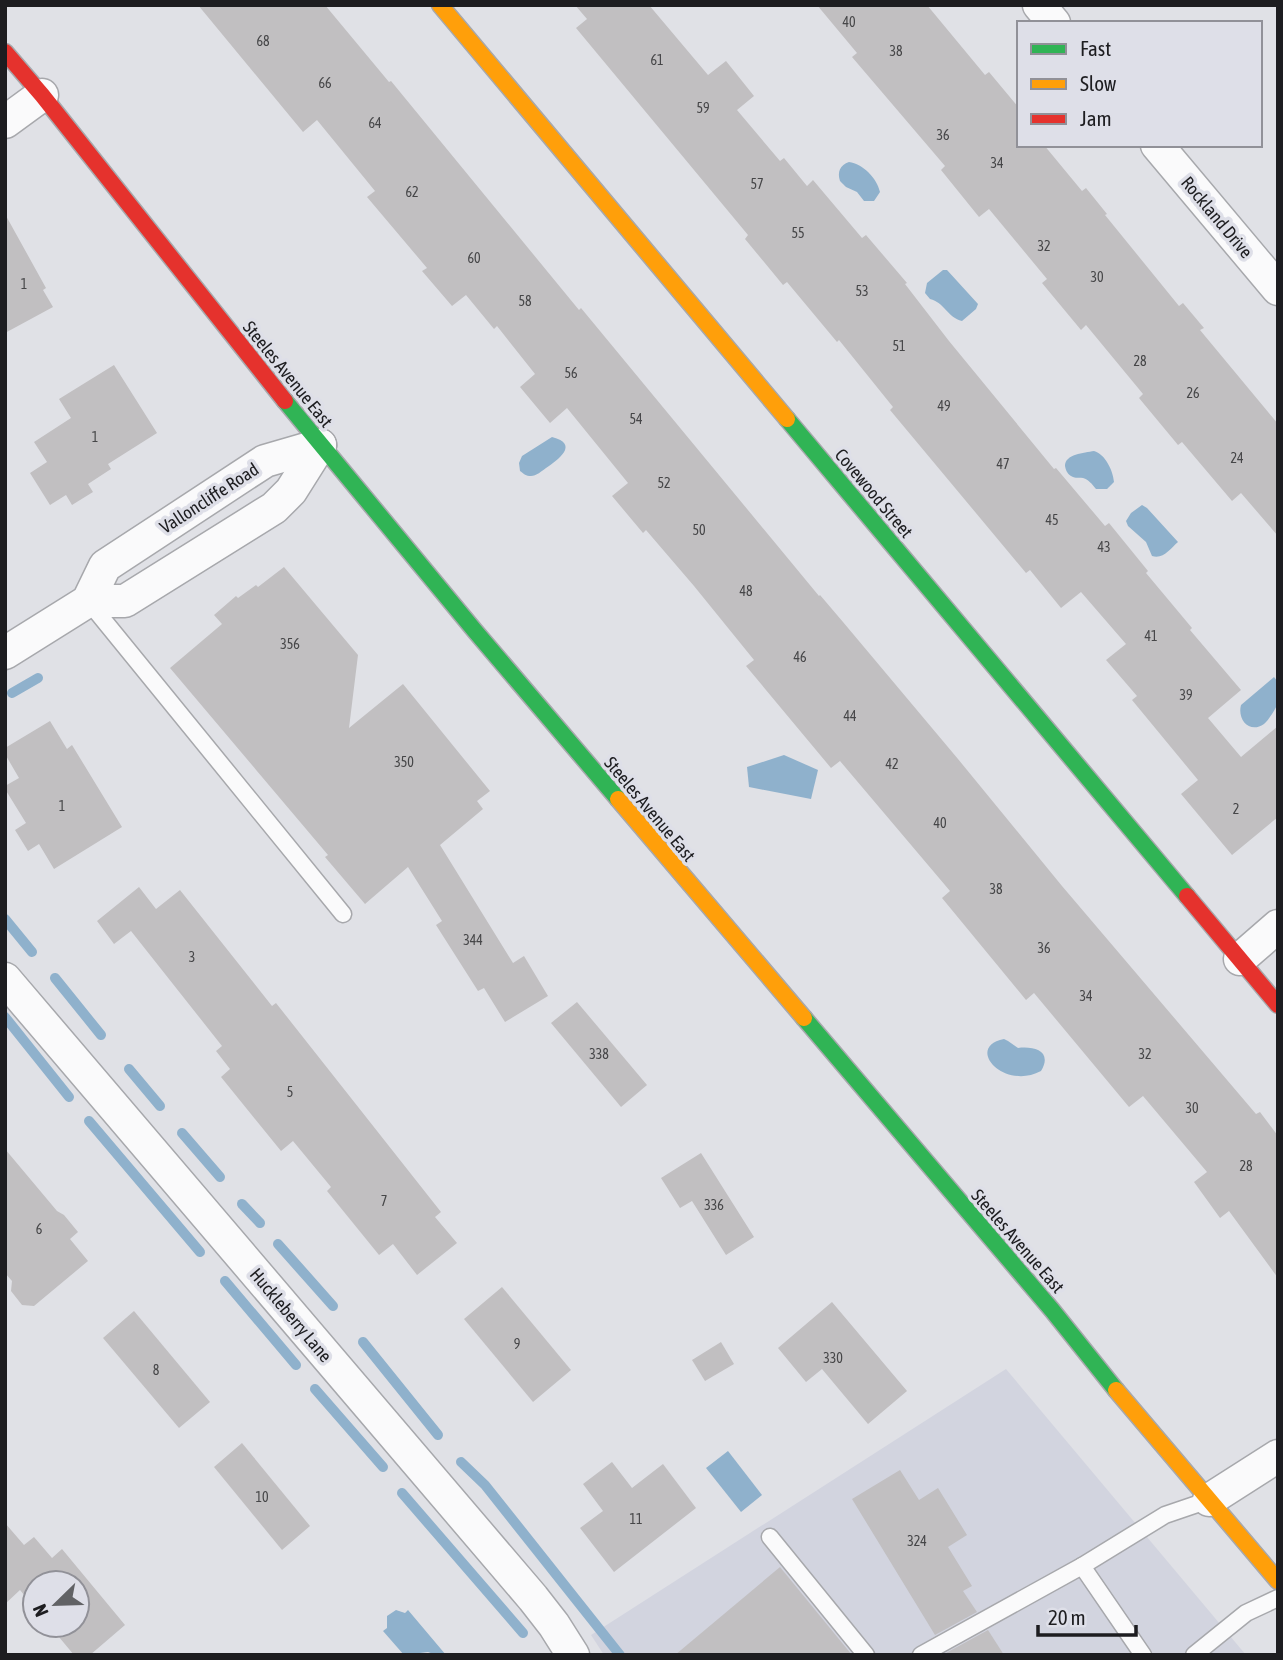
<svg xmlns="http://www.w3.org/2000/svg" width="1283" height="1660" font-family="'Asap Condensed',sans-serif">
<rect width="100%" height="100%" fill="#e0e1e6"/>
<path fill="#d2d4df" d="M 1006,1369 L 1246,1655 L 604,1655 L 591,1635 Z"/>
<g fill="#8fb1cc">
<path d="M 849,162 C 863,164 877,178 880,192 L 874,201 L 864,201 L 857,192 L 846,187 L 840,181 C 837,172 840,165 849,162 Z"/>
<path d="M 943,270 L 947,270 L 978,304 L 976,309 L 962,321 C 948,318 944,302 930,299 L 925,293 L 927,283 Z"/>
<path d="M 552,437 C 580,444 558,460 546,468 C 542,471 536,476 531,476 C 526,476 524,474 520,471 L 519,463 L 522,456 Z"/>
<path d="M 1094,451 C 1105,454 1113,470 1114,482 L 1107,489 L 1096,489 C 1092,484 1089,480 1083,478 C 1077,477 1077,479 1071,476 C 1067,473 1066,471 1065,466 C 1065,454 1084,453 1094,451 Z"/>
<path d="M 1142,505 L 1147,508 L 1178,542 C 1171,548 1163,560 1152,556 L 1146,542 L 1128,526 L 1126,521 L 1131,513 Z"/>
<path d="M 1274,677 L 1278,682 C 1278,688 1280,699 1277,705 C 1275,710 1268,721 1264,724 C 1250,734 1237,720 1241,705 Z"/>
<path d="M 784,755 L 818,770 L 811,799 L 749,787 L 747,767 Z"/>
<path d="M 1004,1039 L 1008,1041 L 1018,1048 C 1034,1046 1053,1051 1041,1071 C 1004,1091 964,1047 1004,1039 Z"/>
<path d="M 728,1451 L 762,1495 L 741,1512 L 706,1468 Z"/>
<path d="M 396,1610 L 405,1613 L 408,1610 L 446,1655 L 436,1655 L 428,1652 L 404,1655 L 383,1631 L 387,1628 L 387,1616 Z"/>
</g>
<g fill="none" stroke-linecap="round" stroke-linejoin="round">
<g stroke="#8fb1cc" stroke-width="10">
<path d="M 12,693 L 38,678"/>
<path d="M 5,919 L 32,952"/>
<path d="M 55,978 L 101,1035"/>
<path d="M 5,1017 L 69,1097"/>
<path d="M 129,1069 L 160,1106"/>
<path d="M 89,1121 L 200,1252"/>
<path d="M 182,1133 L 220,1177"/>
<path d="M 242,1204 L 260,1223"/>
<path d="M 278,1244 L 333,1306"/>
<path d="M 225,1281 L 296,1365"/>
<path d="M 363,1342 L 438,1435"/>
<path d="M 315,1389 L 383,1467"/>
<path d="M 461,1462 L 485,1485 L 620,1655"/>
<path d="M 402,1493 L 523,1633"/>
</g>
</g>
<g fill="#c1bfc1">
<path d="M 198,5 L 325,5 L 389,82 L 391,81 L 579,310 L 581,308 L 819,596 L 820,595 L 843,622 L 958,759 L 1062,886 L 1256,1114 L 1260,1112 L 1278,1136 L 1278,1278 L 1229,1211 L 1220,1218 L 1194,1182 L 1207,1172 L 1143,1096 L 1129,1107 L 1034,993 L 1026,1000 L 942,898 L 950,891 L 840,761 L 831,768 L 746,666 L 754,660 L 694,586 L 646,530 L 643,533 L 612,496 L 628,483 L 567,408 L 550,423 L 520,387 L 535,374 L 497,326 L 494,329 L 466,295 L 452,306 L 422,271 L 427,268 L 367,197 L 375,191 L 317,120 L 303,132 Z"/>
<path d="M 575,5 L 649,5 L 708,75 L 726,61 L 754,96 L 737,110 L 780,161 L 784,158 L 807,186 L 813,180 L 862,238 L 866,235 L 907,283 L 905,284 L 949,341 L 1054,469 L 1056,468 L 1105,526 L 1109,523 L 1148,571 L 1146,573 L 1192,628 L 1190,630 L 1241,690 L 1208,718 L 1241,757 L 1278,726 L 1278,817 L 1232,855 L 1181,794 L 1198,780 L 1132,700 L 1137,696 L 1106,660 L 1126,644 L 1081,592 L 1061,608 L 1030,570 L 1026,573 L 890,410 L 893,407 L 839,340 L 837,342 L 787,282 L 783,285 L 745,239 L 748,235 L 576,28 L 587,19 Z"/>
<path d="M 817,5 L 927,5 L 985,75 L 989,72 L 1019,108 L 1019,145 L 1044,145 L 1082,191 L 1086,188 L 1107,214 L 1105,215 L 1179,306 L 1183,303 L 1204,328 L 1200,330 L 1278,424 L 1278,536 L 1241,493 L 1232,501 L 1182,442 L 1178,445 L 1139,398 L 1143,394 L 1086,325 L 1081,330 L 1042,283 L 1047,279 L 989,209 L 979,217 L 941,170 L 945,166 L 852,57 L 857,53 Z"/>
<path d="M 5,214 L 46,288 L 43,290 L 53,307 L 5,333 Z"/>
<path d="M 114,365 L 157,433 L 108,464 L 111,469 L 88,484 L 93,492 L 72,505 L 66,495 L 50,505 L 30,473 L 47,462 L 34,442 L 71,418 L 59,399 Z"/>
<path d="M 284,567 L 358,655 L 349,728 L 403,684 L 490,791 L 477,801 L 483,809 L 440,845 L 513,963 L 524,956 L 548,996 L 505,1022 L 484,988 L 478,991 L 436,925 L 442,921 L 408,867 L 365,904 L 325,857 L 328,855 L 170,668 L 222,624 L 214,615 L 236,596 L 238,598 L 256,585 L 258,587 Z"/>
<path d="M 50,721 L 67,749 L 72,745 L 122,827 L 54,869 L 39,844 L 28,851 L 15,830 L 26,823 L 5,789 L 5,786 L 19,778 L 5,754 L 5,748 Z"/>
<path d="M 139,887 L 156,909 L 180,890 L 272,1006 L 276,1003 L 441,1212 L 435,1217 L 457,1243 L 417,1275 L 393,1244 L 379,1255 L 327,1191 L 331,1187 L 293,1141 L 281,1151 L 221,1077 L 230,1069 L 216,1051 L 222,1046 L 131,931 L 114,944 L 97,921 Z"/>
<path d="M 577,1002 L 647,1085 L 621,1107 L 551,1023 Z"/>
<path d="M 5,1149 L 57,1211 L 64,1215 L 78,1232 L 70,1239 L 88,1261 L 34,1306 L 22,1305 L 11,1291 L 12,1281 L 5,1273 Z"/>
<path d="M 701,1153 L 754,1237 L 726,1255 L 692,1201 L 680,1208 L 661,1178 Z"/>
<path d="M 502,1287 L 571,1370 L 533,1402 L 464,1319 Z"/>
<path d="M 832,1302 L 907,1391 L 868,1424 L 822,1369 L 806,1382 L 778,1348 Z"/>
<path d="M 134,1311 L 210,1402 L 179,1428 L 103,1338 Z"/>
<path d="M 721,1342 L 734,1364 L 705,1381 L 692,1360 Z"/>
<path d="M 242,1443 L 310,1526 L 282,1550 L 214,1467 Z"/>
<path d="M 612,1462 L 632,1488 L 663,1464 L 696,1508 L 614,1572 L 580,1528 L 603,1511 L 583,1484 Z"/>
<path d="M 900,1470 L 919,1500 L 938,1488 L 967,1535 L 948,1547 L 972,1586 L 963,1591 L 977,1612 L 935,1635 L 852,1499 Z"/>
<path d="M 5,1523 L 24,1545 L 34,1537 L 52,1558 L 62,1549 L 125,1625 L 90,1655 L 74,1655 L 49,1625 L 77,1625 L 77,1583 L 35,1583 L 35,1608 L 20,1590 L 5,1604 Z"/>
<path d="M 780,1567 L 852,1655 L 675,1655 Z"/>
<path d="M 988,1630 L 1004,1655 L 947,1655 L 946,1653 Z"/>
</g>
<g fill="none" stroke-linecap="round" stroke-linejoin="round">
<g stroke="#a7a8ac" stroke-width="19">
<g id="lane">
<path d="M 88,601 L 343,914"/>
<path d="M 770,1537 L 866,1655"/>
<path d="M 1082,1566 L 1143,1655"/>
<path d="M 921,1655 L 1082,1566 L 1165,1515 L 1209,1500"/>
<path d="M 1194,1655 L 1246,1613 L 1278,1598"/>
</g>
</g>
<g stroke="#a7a8ac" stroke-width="35">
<g id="street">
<path d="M 1039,5 L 1054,23"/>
<path d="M 5,122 L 42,95"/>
<path d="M 1157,145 L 1278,289"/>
<path d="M 88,601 L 125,601 L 274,508 L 291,491 L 320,445"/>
<path d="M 5,653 L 88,601 L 105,566 L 265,461 L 320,445"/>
<path d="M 1240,959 L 1278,926"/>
<path d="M 5,979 L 533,1598 L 554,1625 L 573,1655"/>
<path d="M 1209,1500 L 1278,1456"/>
</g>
</g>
<g stroke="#a7a8ac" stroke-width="19">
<g id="fast">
<path d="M 285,401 L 475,631 L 618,799"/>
<path d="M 787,419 L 1187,896"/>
<path d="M 804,1018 L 1052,1310 L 1116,1390"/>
</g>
</g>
<g stroke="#a7a8ac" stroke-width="19">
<g id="slow">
<path d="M 440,5 L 787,419"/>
<path d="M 618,799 L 804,1018"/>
<path d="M 1116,1390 L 1278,1581"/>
</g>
</g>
<g stroke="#a7a8ac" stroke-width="19">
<g id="jam">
<path d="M 5,52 L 42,95 L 285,401"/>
<path d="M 1187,896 L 1278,1005"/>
</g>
</g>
<use href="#lane" stroke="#fafafb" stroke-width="16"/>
<use href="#street" stroke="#fafafb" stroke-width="32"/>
<use href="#fast" stroke="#30b455" stroke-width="16"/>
<use href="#slow" stroke="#ff9f0a" stroke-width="16"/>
<use href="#jam" stroke="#e5322d" stroke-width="16"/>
</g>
<g text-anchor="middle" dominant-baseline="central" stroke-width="7" stroke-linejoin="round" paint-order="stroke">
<g font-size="14" fill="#464648">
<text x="849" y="22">40</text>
<text x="263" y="41">68</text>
<text x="896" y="51">38</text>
<text x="657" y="60">61</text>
<text x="325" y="83">66</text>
<text x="703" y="108">59</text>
<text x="375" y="123">64</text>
<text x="943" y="135">36</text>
<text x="997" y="163">34</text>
<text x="757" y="184">57</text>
<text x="412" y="192">62</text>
<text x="798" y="233">55</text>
<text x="1044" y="246">32</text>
<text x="474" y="258">60</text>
<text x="1097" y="277">30</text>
<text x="24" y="284">1</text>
<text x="862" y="291">53</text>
<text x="525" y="301">58</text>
<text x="899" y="346">51</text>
<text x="1140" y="361">28</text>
<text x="571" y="373">56</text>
<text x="1193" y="393">26</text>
<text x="944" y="406">49</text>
<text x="636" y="419">54</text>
<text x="95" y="437">1</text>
<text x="1237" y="458">24</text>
<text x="1003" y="464">47</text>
<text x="664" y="483">52</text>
<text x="1052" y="520">45</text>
<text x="699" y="530">50</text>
<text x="1104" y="547">43</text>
<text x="746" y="591">48</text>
<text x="1151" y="636">41</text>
<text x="290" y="644">356</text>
<text x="800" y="657">46</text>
<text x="1186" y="695">39</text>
<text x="850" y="716">44</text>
<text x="404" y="762">350</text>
<text x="892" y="764">42</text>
<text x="62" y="806">1</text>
<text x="1236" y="809">2</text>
<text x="940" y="823">40</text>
<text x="996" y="889">38</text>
<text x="473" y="940">344</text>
<text x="1044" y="948">36</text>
<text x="192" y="957">3</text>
<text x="1086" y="996">34</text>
<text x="599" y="1054">338</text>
<text x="1145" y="1054">32</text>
<text x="290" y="1092">5</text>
<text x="1192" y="1108">30</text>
<text x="1246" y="1166">28</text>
<text x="384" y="1201">7</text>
<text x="714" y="1205">336</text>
<text x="39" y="1229">6</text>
<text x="517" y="1344">9</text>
<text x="833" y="1358">330</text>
<text x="156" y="1370">8</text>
<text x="262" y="1497">10</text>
<text x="636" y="1519">11</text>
<text x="917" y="1541">324</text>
</g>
<g font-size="18" fill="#1d1d20" stroke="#dedfe8">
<text transform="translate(1217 217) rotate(50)">Rockland Drive</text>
<text transform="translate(288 374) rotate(51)">Steeles Avenue East</text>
<text transform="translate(874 493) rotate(50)">Covewood Street</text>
<text transform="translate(209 498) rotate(-33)">Valloncliffe Road</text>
<text transform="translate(650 809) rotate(50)">Steeles Avenue East</text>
<text transform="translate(1018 1241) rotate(49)">Steeles Avenue East</text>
<text transform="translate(291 1315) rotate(50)">Huckleberry Lane</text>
</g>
</g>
<rect width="1283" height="1660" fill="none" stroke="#1d1d20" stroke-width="14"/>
<rect x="1017" y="21" width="245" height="126" fill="#dedfe8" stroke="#919198" stroke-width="2"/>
<rect x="1031" y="44" width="35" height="10" fill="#30b455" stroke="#919198" stroke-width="2"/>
<text x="1080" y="56" font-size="21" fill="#1d1d20">Fast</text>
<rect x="1031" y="79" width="35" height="10" fill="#ff9f0a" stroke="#919198" stroke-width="2"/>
<text x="1080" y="91" font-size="21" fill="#1d1d20">Slow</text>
<rect x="1031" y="114" width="35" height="10" fill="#e5322d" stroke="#919198" stroke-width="2"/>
<text x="1080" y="126" font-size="21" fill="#1d1d20">Jam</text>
<g transform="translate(56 1604) rotate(247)"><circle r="33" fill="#dedfe8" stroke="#919198" stroke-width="2"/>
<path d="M0-5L12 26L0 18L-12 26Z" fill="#616265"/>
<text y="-10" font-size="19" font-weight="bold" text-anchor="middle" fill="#1d1d20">N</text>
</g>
<path d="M1038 1625v10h98v-10" fill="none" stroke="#1d1d20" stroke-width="3.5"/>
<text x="1048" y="1625" font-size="21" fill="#1d1d20" stroke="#dedfe8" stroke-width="5" paint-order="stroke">20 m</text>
</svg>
